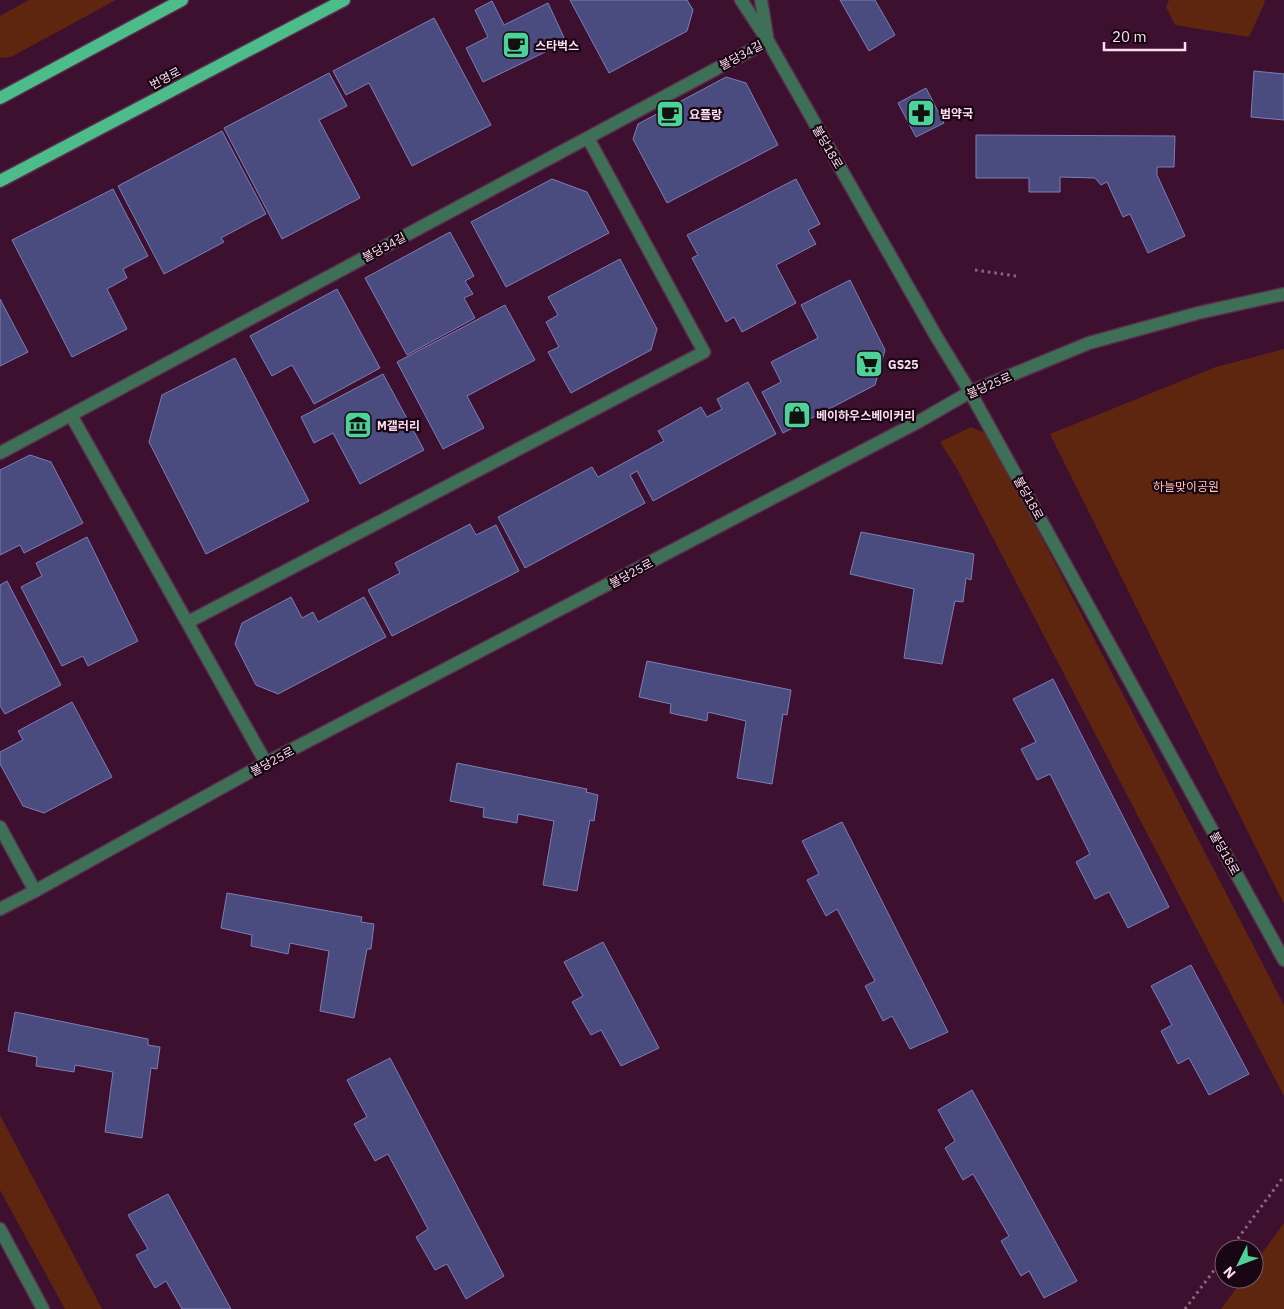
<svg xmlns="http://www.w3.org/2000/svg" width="1284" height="1309" font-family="'IBM Plex Sans','Noto Sans KR',sans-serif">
<rect width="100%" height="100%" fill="#3e1030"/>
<g fill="#5e260f">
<path d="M 29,0 L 116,0 L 11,57 L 0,58 L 0,16 Z"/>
<path d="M 1169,0 L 1264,0 L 1265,2 L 1249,37 L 1175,25 L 1166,7 Z"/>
<path d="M 1284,349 L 1284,904 L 1050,434 L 1216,367 Z"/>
<path d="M 971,427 L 988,434 L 1284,1005 L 1284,1096 L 956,467 L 940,442 Z"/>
<path d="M 0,1115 L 102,1309 L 65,1309 L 0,1190 Z"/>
<path d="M 1284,1223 L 1284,1309 L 1221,1309 L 1243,1279 L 1254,1279 L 1254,1264 Z"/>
</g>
<g fill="#4a4b7f" stroke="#7c7eb6">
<path d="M 570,0 L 687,0 L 693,10 L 687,31 L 609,73 Z"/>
<path d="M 840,0 L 875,0 L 895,35 L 869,51 Z"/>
<path d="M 492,1 L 504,25 L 548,3 L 566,42 L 483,82 L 466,48 L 488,37 L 475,10 Z"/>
<path d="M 434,18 L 491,125 L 412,166 L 369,83 L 346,95 L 333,71 Z"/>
<path d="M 1254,71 L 1284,74 L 1284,120 L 1251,117 Z"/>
<path d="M 329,73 L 347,106 L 319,120 L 360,198 L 282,239 L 224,128 Z"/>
<path d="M 726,77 L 746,83 L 778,145 L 667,203 L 633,139 L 638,124 Z"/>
<path d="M 926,88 L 944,123 L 916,137 L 898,103 Z"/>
<path d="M 222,131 L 266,214 L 221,238 L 224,242 L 164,274 L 118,186 Z"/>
<path d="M 976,135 L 1175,136 L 1174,167 L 1157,167 L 1157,175 L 1185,236 L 1148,253 L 1130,214 L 1123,217 L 1107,182 L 1101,185 L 1095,178 L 1060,177 L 1060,192 L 1029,192 L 1029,178 L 976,178 Z"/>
<path d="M 552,179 L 587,192 L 609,233 L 506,287 L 471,222 Z"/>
<path d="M 796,179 L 820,224 L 808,230 L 816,244 L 776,265 L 796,303 L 742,332 L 734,317 L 726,322 L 692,258 L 698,255 L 687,235 Z"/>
<path d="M 113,189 L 148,256 L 123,269 L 127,278 L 107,289 L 127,329 L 72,357 L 12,240 Z"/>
<path d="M 450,232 L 474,276 L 465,281 L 473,294 L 464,298 L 475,318 L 407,355 L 365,278 Z"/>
<path d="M 620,259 L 657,329 L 651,350 L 571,393 L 548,352 L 559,347 L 546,322 L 558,315 L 548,297 Z"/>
<path d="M 850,280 L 885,350 L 875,385 L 783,433 L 762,392 L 781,382 L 771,362 L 818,338 L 801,305 Z"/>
<path d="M 337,289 L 380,368 L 314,404 L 292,365 L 272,376 L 250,336 Z"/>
<path d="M 0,299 L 28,352 L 0,366 Z"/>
<path d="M 505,305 L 535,360 L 467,396 L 484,428 L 443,449 L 397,362 Z"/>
<path d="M 235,358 L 309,501 L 206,554 L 149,442 L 162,395 Z"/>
<path d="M 383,374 L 424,450 L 360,484 L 333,433 L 314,443 L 301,417 Z"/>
<path d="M 748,382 L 776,434 L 653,501 L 637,471 L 630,475 L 645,503 L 525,568 L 498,517 L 592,467 L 598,477 L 664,441 L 658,431 L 701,407 L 707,417 L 722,409 L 717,399 Z"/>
<path d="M 30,455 L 51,462 L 83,523 L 24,553 L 20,545 L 0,555 L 0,470 Z"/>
<path d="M 470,524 L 476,535 L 496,525 L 519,571 L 392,636 L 368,590 L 400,573 L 395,563 Z"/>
<path d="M 861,532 L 974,554 L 971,580 L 966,578 L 963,602 L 955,601 L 942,664 L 904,658 L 914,589 L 850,574 Z"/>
<path d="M 87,537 L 138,641 L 88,666 L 83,656 L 62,666 L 21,587 L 42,576 L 36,563 Z"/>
<path d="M 7,581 L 61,685 L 5,714 L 0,706 L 0,585 Z"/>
<path d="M 291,597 L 302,618 L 313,612 L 318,622 L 364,597 L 386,637 L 278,694 L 256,685 L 235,644 L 242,623 Z"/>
<path d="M 647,661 L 791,690 L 787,715 L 783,714 L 772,784 L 737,778 L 746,721 L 708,712 L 707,721 L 670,713 L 671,704 L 639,697 Z"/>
<path d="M 1053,679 L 1169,907 L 1128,928 L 1109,892 L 1095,899 L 1076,862 L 1090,854 L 1050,774 L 1037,780 L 1021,749 L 1036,742 L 1013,699 Z"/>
<path d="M 72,702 L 112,777 L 44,813 L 23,806 L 0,764 L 0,752 L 23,740 L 18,731 Z"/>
<path d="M 457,763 L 587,789 L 586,792 L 598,795 L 594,821 L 590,820 L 577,891 L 543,885 L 554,821 L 518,814 L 517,823 L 483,817 L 484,808 L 450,801 Z"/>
<path d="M 842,822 L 948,1032 L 910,1049 L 892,1016 L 883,1021 L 865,986 L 875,981 L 837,909 L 826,916 L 807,880 L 819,874 L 802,841 Z"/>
<path d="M 227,893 L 362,917 L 361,922 L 374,924 L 371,949 L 367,949 L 354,1018 L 320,1011 L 329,951 L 290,943 L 288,954 L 251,946 L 252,935 L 221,928 Z"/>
<path d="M 603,942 L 659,1048 L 621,1066 L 601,1030 L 591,1035 L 572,1002 L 583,996 L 564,962 Z"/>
<path d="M 1191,965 L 1249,1074 L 1209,1095 L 1189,1058 L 1178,1064 L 1161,1031 L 1172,1025 L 1151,986 Z"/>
<path d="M 15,1012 L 148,1039 L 148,1045 L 160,1047 L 157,1069 L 151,1068 L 142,1138 L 105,1132 L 113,1072 L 75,1065 L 74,1072 L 36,1066 L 37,1057 L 8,1051 Z"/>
<path d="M 390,1058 L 504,1276 L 466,1299 L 447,1264 L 435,1270 L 416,1237 L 428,1229 L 388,1154 L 375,1161 L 354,1124 L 367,1117 L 347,1080 Z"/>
<path d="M 972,1090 L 1077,1281 L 1044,1298 L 1029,1271 L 1021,1276 L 1001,1241 L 1009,1236 L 973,1174 L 963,1180 L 945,1148 L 955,1141 L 938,1110 Z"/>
<path d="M 168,1194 L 231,1309 L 182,1309 L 166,1281 L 155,1288 L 136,1255 L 148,1249 L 128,1215 Z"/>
</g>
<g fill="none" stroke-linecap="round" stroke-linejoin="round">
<g stroke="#592d4b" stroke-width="15">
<g id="minor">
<path d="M 741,0 L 768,41 L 936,336 L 970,392 L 1284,960"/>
<path d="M 761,0 L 767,36"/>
<path d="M 71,415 L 266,763"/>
<path d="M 0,453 L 768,41"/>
<path d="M 188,622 L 704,352 L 588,138"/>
<path d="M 0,827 L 35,891"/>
<path d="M 0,909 L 35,891 L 266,763 L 918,422 L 970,392 L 1089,343 L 1198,313 L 1284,294"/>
<path d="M 0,1229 L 43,1309"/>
</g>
</g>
<g stroke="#592d4b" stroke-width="15">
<g id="major">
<path d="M 0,98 L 182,0"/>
<path d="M 0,181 L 344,0"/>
</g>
</g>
<g stroke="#8d657f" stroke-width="3" stroke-dasharray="2.5 4" stroke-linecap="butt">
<path d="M 975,270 L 1016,276"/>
<path d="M 1230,1249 L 1284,1176"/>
<path d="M 1185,1309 L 1224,1257"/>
</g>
<use href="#minor" stroke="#3e7058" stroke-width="12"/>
<use href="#major" stroke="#4bbc8a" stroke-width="12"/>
</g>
<defs>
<g id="cafe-square" transform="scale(1.4375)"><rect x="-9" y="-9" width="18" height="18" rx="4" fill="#4dd39a" stroke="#190613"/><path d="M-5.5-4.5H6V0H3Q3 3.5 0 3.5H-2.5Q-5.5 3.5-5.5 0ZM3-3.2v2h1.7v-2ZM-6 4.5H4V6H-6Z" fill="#111"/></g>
<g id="pharmacy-square" transform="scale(1.4375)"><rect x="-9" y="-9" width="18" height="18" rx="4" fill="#4dd39a" stroke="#190613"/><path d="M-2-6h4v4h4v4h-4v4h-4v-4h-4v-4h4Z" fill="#111"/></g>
<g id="supermarket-square" transform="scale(1.4375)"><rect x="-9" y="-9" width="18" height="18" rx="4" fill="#4dd39a" stroke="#190613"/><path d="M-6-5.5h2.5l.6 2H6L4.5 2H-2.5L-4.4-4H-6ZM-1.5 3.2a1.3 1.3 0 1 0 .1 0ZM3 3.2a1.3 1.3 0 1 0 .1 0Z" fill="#111"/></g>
<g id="shop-square" transform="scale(1.4375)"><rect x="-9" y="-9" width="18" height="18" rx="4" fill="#4dd39a" stroke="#190613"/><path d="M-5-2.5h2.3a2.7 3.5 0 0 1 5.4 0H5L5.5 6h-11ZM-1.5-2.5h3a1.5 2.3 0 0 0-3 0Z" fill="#111"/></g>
<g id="museum-square" transform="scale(1.4375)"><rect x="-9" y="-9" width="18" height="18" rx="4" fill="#4dd39a" stroke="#190613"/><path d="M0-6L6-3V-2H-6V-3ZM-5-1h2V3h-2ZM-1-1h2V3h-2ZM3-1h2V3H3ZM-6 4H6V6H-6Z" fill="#111"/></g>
</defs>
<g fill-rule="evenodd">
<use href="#cafe-square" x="516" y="45"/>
<use href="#pharmacy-square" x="921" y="113"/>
<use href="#cafe-square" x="670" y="114"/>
<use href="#supermarket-square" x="869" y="364"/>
<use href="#shop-square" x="797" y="415"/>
<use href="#museum-square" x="358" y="425"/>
</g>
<g text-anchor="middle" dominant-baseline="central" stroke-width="4.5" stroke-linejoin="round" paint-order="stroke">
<g font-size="12" font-weight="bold" fill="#fddef0" stroke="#190613" text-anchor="start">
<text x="535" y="45">스타벅스</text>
<text x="940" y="113">범약국</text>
<text x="689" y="114">요플랑</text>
<text x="888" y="364">GS25</text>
<text x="816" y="415">베이하우스베이커리</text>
<text x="377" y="425">M갤러리</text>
</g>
<g font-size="12" fill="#fddef0" stroke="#190613">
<text transform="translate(741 55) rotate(-28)">불당34길</text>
<text transform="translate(165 78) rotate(-28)">번영로</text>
<text transform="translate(828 147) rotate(60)">불당18로</text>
<text transform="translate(384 247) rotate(-28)">불당34길</text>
<text transform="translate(989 385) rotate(-23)">불당25로</text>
<text transform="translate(1029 498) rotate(61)">불당18로</text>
<text transform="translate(631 573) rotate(-28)">불당25로</text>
<text transform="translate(272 761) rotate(-28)">불당25로</text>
<text transform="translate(1225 853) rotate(61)">불당18로</text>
</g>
<g font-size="12" fill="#ffc6b1" stroke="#190613">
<text x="1186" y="486">하늘맞이공원</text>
</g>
</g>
<g transform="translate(1239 1264) rotate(228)"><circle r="24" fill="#190613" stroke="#745c6b"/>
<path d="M0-4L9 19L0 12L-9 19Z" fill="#4dd39a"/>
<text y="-8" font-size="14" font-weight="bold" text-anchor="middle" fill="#fddef0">N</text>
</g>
<path d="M1104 42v8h81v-8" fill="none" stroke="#fddef0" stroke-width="2.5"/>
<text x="1112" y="42" font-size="15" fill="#fddef0" stroke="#190613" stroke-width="4" paint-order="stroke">20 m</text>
</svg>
